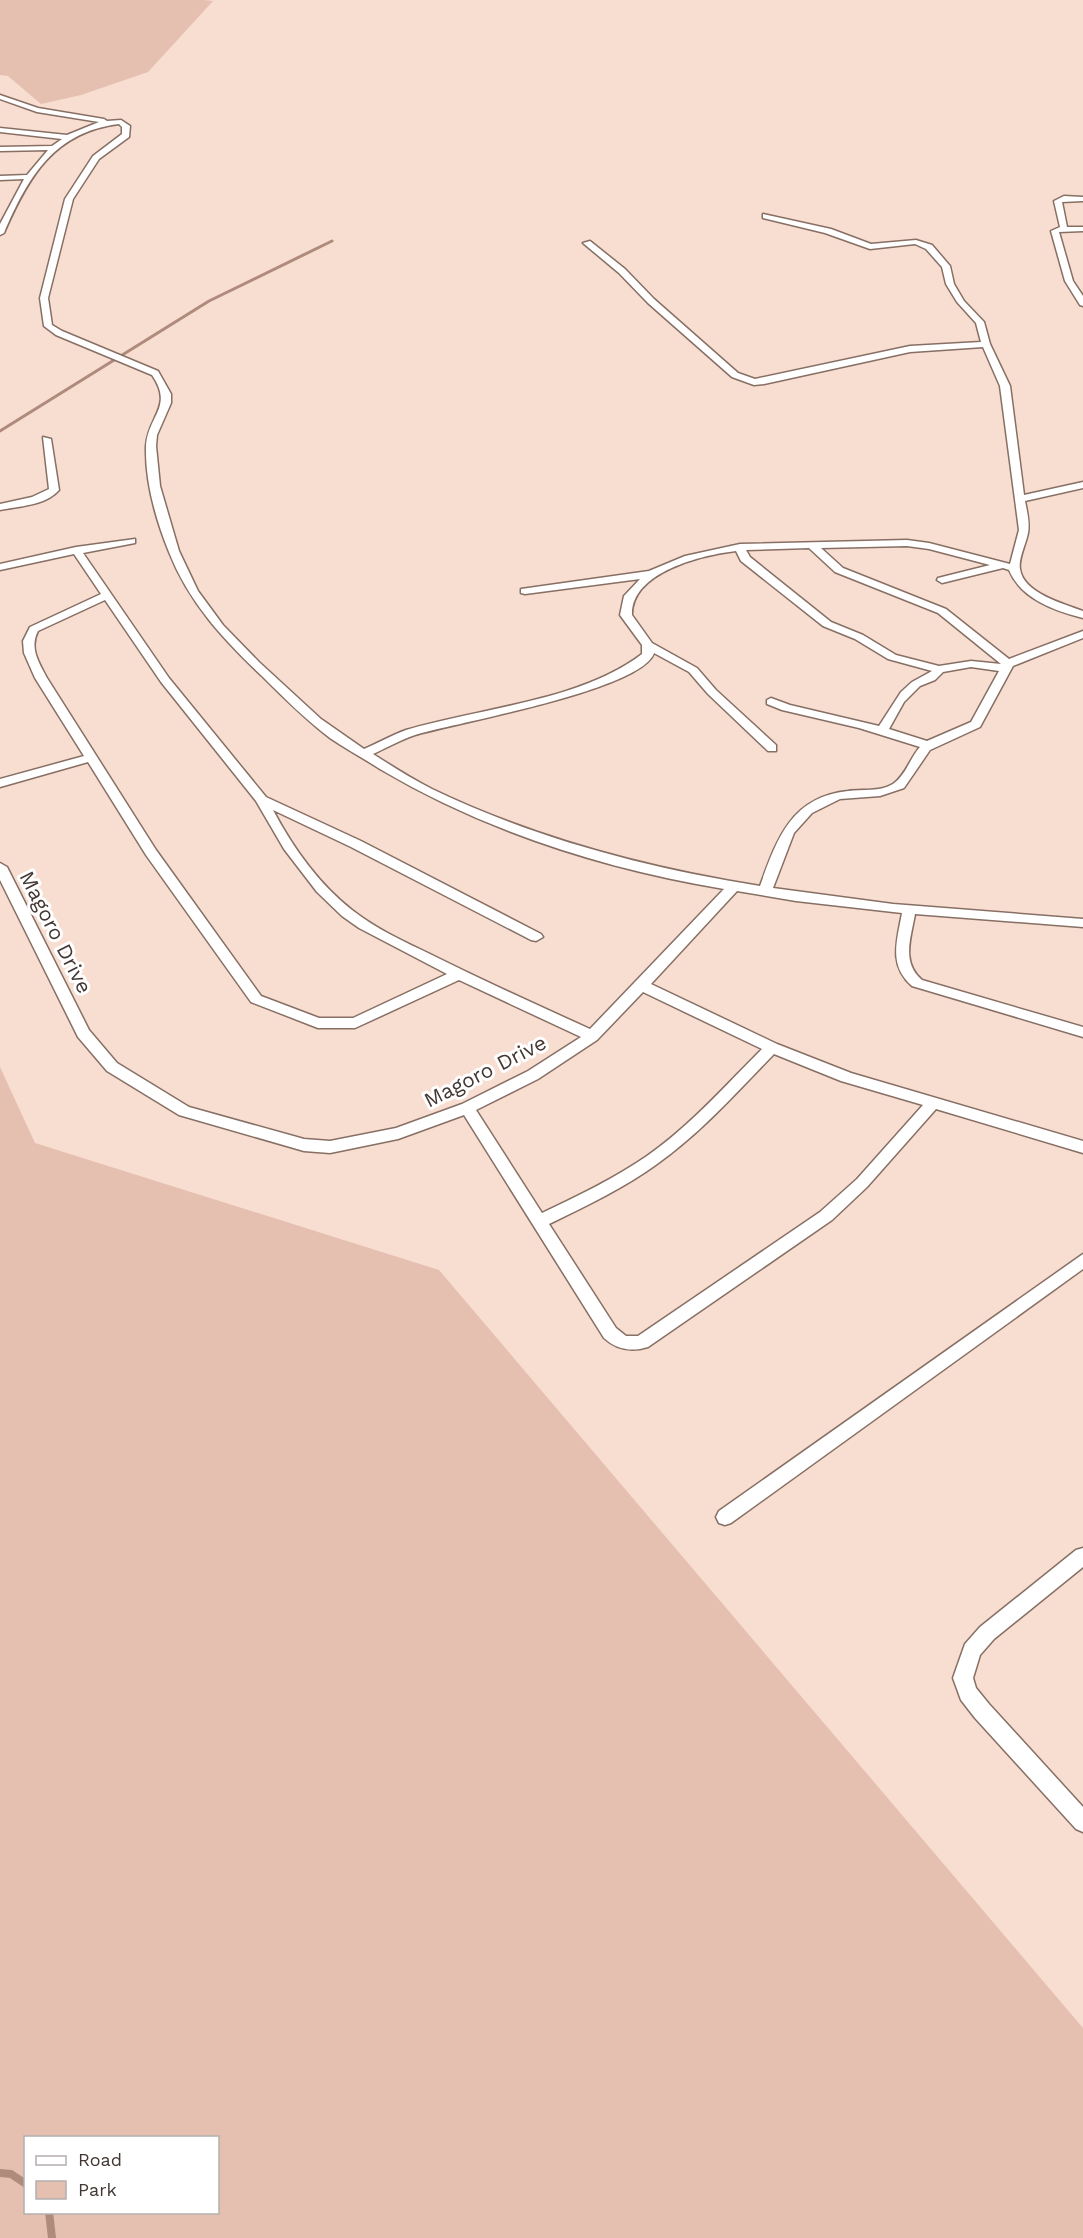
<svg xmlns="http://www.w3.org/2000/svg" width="1083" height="2238" font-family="'Work Sans',sans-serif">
<rect width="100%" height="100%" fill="#f8ddd1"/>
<g fill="#e5c0b1" fill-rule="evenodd">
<path d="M 0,0 L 204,0 L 213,1 L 148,72 L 81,95 L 41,104 L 8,76 L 0,75 Z"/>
<path d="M 0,1067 L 35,1143 L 439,1270 L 1083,2028 L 1083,2238 L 0,2238 ZM 26,2138 L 218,2138 L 218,2212 L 26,2212 Z"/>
</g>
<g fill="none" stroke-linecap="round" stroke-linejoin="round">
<path stroke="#af8b7c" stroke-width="3" d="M 0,431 L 209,301 L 332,241"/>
<g stroke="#af8b7c" stroke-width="8">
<path d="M 0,2173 L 11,2174 L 26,2184"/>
<path d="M 49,2212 L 52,2238"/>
</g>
<g stroke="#876f64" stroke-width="3">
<g id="street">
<path d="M 0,95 L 38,108 L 104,119 L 107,121 L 121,120 L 130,126 L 129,137 L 99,159 L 73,199 L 48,298 L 52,325 L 62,331 L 158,371 L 171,394 L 171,403 L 157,435 L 156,446 L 160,486 L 179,551 L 198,591 L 223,625 L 259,662 L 321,719 L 364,749 C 378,743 392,735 406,730 C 479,708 581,701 642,654 L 642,645 L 620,615 L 624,596 L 640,579 L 525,594 L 521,593 L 521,589 L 649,571 L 685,556 L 740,544 L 907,540 L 929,543 L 1010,564 L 1019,530 L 1000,386 L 983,347 L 910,352 L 764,384 L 754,385 L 732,377 L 648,303 L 619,273 L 583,243 L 590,241 L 625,269 L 654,299 L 738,373 L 755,379 L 910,346 L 981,342 L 976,323 L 957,302 L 946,284 L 942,267 L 926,249 L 915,244 L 870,249 L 825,233 L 763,218 L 763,214 L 831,229 L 871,244 L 916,240 L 932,245 L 950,266 L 954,284 L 964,301 L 984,322 L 990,344 L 1010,386 L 1024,495 L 1083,482 L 1083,488 L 1025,501 C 1027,511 1030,523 1028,533 C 1026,544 1018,559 1020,569 C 1023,593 1064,604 1083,611 L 1083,618 C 1055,611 1021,599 1009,570 L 1003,568 L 942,583 L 937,580 L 938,578 L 990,565 L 929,549 L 907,546 L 821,548 L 843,568 L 946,609 L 1009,659 L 1083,631 L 1083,638 L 1013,666 L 980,727 L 930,750 L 904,788 L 880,796 L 840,799 L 812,813 L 794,833 L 773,888 L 893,904 L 1083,919 L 1083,927 L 915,914 C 911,938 901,962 922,980 L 1083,1027 L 1083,1037 L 912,986 C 888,965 897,941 902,913 L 796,901 L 737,891 L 651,984 L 777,1044 L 851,1073 L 1083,1141 L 1083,1153 L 936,1109 L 867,1187 L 832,1220 L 648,1347 C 632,1352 617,1350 604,1338 L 464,1115 L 398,1139 L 330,1153 L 304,1151 L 179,1115 L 107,1071 L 78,1037 L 0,880 L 0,863 L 7,867 L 89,1030 L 117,1063 L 189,1107 L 304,1139 L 330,1141 L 396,1128 L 462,1104 L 528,1071 L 581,1037 L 459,980 L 355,1028 L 318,1028 L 251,1002 L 146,855 L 88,762 L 0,787 L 0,779 L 84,756 L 35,678 L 24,653 L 23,641 L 30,627 L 101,594 L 74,554 L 0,570 L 0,564 L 76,547 L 135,539 L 135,543 L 83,553 L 169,678 L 266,797 L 361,841 L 541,934 L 543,937 L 536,941 L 531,940 L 351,847 L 273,810 C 293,848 319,884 352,910 C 376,929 405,942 432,955 C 484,981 537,1005 590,1029 L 724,889 C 604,869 485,831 380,769 C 363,758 346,749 330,738 C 306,720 284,698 263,677 C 224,640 189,603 169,552 C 156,520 145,481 146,446 C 148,415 174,407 152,375 L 56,335 L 44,326 L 40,298 L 65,199 L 93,156 L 122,134 L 122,127 L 119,124 C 54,132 28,177 4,233 L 0,235 L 0,224 L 24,179 L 0,180 L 0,176 L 27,175 L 48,150 L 0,151 L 0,147 L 52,146 L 62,139 L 0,132 L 0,128 L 67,135 L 99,122 L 37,112 L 0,99 ZM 809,548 L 835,572 L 938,613 L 1001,664 L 971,661 L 939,666 L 896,655 L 863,635 L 831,622 L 750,557 L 746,550 ZM 736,551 L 741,561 L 823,626 L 855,639 L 888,659 L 932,671 L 912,682 L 901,692 L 879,726 L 790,705 L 771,698 L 767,700 L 767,704 L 782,710 L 859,728 L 920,747 C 910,758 906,775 893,784 C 880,792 862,789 848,791 C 791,797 777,839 760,886 C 647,868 536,839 432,789 C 412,779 392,766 373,754 C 386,748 400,740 415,735 C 455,723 642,690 654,653 L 689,672 L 708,694 L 768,751 L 776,751 L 776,745 L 716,690 L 697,668 L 652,643 L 632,615 C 631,572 702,555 736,551 ZM 105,600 L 161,682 L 256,801 L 284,849 L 317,892 L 342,916 L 359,928 L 447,974 L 353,1018 L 319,1018 L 261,996 L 156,850 L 47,678 C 39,663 29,648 38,631 ZM 971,667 L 999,671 L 971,722 L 927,741 L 889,729 L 904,702 L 920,686 L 935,680 L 943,672 ZM 643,992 L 762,1049 C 725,1086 690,1126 647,1156 C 615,1178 578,1196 542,1213 L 476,1110 L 538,1079 L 597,1040 ZM 774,1054 L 841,1081 L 923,1105 L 857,1179 L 820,1212 L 638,1336 L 626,1336 L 616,1328 L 549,1224 C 586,1206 624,1188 657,1164 C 701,1133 737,1092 774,1054 Z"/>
<path d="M 1064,196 L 1083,197 L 1083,201 L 1062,202 L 1067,227 L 1083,227 L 1083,231 L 1059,232 L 1073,281 L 1083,296 L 1083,306 L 1080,305 L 1065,281 L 1051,231 L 1060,227 L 1054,201 Z"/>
<path d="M 43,437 L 51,439 L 59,490 C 45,506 19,506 0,510 L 0,504 L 32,497 L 49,489 Z"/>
<path d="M 1083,1254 L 1083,1269 L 731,1523 L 725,1525 L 719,1523 L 716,1517 L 719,1511 Z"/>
<path d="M 1083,1548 L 1083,1567 L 994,1639 L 980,1655 L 973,1678 L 976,1688 L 989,1704 L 1083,1807 L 1083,1832 L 1076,1829 L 975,1718 L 961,1700 L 953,1678 L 965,1644 L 980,1627 L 1076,1550 Z"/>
</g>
</g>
<use href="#street" fill="#fff" fill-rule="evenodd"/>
</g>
<g text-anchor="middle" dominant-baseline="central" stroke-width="6" stroke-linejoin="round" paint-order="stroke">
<g font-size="21" fill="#423733" stroke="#fff">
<text transform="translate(56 932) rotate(63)">Magoro Drive</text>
<text transform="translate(485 1071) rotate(-27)">Magoro Drive</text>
</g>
</g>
<rect x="24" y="2136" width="195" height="78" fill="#ffffff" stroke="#b3afad" stroke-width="1.5"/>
<rect x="36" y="2156" width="30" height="9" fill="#ffffff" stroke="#b3afad" stroke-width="1.5"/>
<text x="78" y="2166" font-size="18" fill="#423733">Road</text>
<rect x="36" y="2181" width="30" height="18" fill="#e5c0b1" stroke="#b3afad" stroke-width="1.5"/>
<text x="78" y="2196" font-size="18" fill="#423733">Park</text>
</svg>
